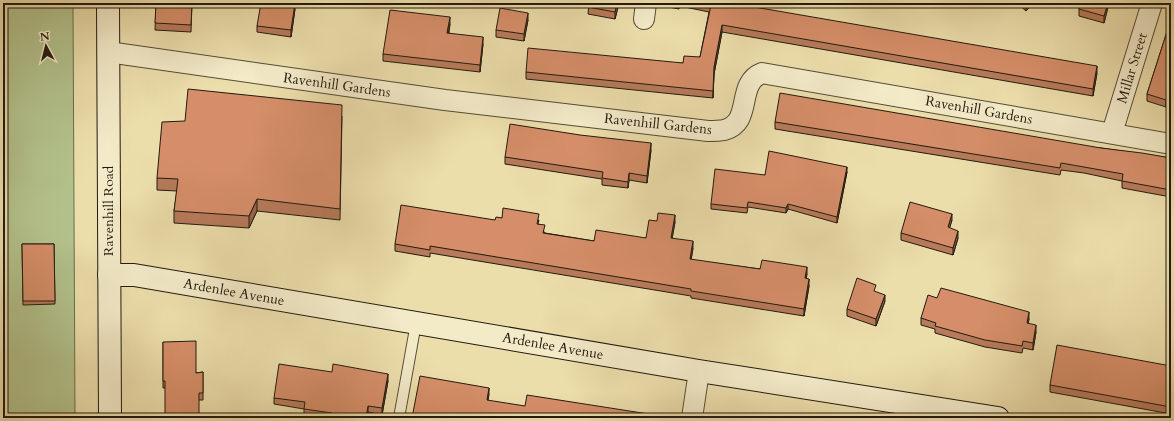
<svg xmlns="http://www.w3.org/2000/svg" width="1174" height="421" font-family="Cardo,serif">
<rect width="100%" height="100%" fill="#ecdeab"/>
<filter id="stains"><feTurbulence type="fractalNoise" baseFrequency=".005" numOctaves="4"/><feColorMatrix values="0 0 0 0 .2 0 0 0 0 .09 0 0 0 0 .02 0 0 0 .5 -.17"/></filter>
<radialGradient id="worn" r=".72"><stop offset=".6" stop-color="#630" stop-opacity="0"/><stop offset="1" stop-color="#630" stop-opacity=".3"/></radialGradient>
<path fill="#b3c28c" stroke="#6a6e4e" d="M 3,3 L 73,3 L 75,418 L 3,418 Z"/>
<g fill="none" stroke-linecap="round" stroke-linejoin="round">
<g stroke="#544b36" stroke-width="12">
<path id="lane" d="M 399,418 L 416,323"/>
</g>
<g stroke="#544b36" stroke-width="22">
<g id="street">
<path d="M 644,19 L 646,3"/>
<path d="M 108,52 L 445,100 L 708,131 C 713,131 719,131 724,130 C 754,122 735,84 762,73 L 1171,144"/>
<path d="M 1112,133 L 1152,3"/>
<path d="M 692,418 L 699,371"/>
</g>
</g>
<g stroke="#221a0f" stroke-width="24">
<g id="secondary">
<path d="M 108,3 L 110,418"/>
<path d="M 109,275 L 134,275 L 699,371 L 998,418"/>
</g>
</g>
<use href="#lane" stroke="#f3eac8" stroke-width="10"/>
<use href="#street" stroke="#f3eac8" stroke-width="20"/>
<use href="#secondary" stroke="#f3eac8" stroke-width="22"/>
</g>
<g fill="#b77a5a" stroke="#221a0f">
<path d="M 156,3 L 192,3 L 191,32 L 155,30 Z"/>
<path d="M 589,3 L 619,3 L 615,19 L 588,14 Z"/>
<path d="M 664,3 L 739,3 L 738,4 L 1097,73 L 1093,96 L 722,32 L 714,74 L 713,98 L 526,79 L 526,72 L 683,63 L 700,57 L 709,12 L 680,6 L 679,9 L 664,6 Z"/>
<path d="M 1017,3 L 1034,3 L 1026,11 Z"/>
<path d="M 1081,3 L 1109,3 L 1104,23 L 1079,16 L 1079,9 Z"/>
<path d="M 295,9 L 291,37 L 257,32 L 257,26 Z"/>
<path d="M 1171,19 L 1166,107 L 1147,101 L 1147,94 Z"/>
<path d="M 528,20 L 524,41 L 496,37 L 496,30 Z"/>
<path d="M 450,24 L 449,33 L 483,44 L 480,72 L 383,61 L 383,54 Z"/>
<path d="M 342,116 L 340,220 L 257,211 L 249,228 L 174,223 L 174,211 L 177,191 L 157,190 L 157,178 Z"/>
<path d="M 775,122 L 1101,148 L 1171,158 L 1171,197 L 1122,188 L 1122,181 L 1084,173 L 1061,170 L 1060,175 L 775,129 Z"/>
<path d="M 651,150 L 647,183 L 629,180 L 628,188 L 602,185 L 602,179 L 505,164 L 505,157 Z"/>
<path d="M 847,172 L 837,223 L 788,209 L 786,213 L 748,207 L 747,213 L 711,209 L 711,204 L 765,175 Z"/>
<path d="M 502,218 L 539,220 L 538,224 L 545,233 L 594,241 L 646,238 L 657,221 L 675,222 L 672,238 L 693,248 L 691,260 L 760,269 L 807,274 L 806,278 L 809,286 L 804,316 L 691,298 L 691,296 L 430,253 L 430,257 L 395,251 L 395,244 L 495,220 Z"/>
<path d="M 952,220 L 949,228 L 958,238 L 953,255 L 901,240 L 901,233 Z"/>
<path d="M 22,244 L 54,244 L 55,304 L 23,305 Z"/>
<path d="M 876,292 L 885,301 L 876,326 L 847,316 L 847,309 Z"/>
<path d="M 937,298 L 1029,319 L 1028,324 L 1036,332 L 1033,350 L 1023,348 L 1022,353 L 985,347 L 935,333 L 935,329 L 921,325 L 921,318 Z"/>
<path d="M 163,342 L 196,373 L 203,372 L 203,400 L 199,400 L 165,388 L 163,388 Z"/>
<path d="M 1171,366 L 1171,414 L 1050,392 L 1050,385 Z"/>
<path d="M 388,381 L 382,415 L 368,412 L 367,418 L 319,418 L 304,416 L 304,409 L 274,404 L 274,398 Z"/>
</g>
<g fill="#95634a" stroke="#221a0f">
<path d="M 295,3 L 295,9 L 291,37 L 291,30 Z"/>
<path d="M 617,3 L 619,3 L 615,19 L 615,12 Z"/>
<path d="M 1027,3 L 1034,3 L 1026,11 L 1026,4 Z"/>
<path d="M 1108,3 L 1109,3 L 1104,23 L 1104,16 Z"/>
<path d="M 528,13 L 528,20 L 524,41 L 524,34 Z"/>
<path d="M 450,17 L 450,24 L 447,39 L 447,33 Z"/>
<path d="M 722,25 L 722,32 L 714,74 L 713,98 L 714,67 Z"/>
<path d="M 483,37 L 483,44 L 480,72 L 480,65 Z"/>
<path d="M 1097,66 L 1097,73 L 1093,96 L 1093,89 Z"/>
<path d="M 1171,84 L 1171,90 L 1166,107 L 1166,100 Z"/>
<path d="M 651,143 L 651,150 L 647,183 L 647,176 Z"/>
<path d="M 847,167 L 847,172 L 837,223 L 837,217 Z"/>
<path d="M 629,173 L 629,180 L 628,188 L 628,182 Z"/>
<path d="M 257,199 L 257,211 L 249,228 L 249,216 Z"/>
<path d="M 788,204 L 788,209 L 786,213 L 786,208 Z"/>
<path d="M 952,214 L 952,220 L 948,234 L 948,227 Z"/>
<path d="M 675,215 L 675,222 L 671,245 L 671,238 Z"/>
<path d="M 958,231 L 958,238 L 953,255 L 953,248 Z"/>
<path d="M 693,241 L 693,248 L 690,266 L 690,259 Z"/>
<path d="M 807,267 L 807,274 L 805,285 L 805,278 Z"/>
<path d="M 809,279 L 809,286 L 804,316 L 804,309 Z"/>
<path d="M 885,295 L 885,301 L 876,326 L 876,319 Z"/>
<path d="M 1029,312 L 1029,319 L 1027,330 L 1027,323 Z"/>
<path d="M 1036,325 L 1036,332 L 1033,350 L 1033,343 Z"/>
<path d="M 388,374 L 388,381 L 382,415 L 382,408 Z"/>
<path d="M 489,388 L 489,395 L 487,407 L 487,400 Z"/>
<path d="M 368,406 L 368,412 L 367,418 L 366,418 Z"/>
</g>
<g fill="#d58e69" stroke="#221a0f">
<path d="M 156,3 L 192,3 L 191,25 L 155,23 Z"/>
<path d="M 261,3 L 295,3 L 291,30 L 257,26 Z"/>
<path d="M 589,3 L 617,3 L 615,12 L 588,7 Z"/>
<path d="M 700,3 L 737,3 L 737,4 L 1097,66 L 1093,89 L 722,25 L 714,67 L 713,91 L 526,72 L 528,48 L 683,63 L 684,56 L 700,57 L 711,5 Z"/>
<path d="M 1081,3 L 1108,3 L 1104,16 L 1079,9 Z"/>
<path d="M 500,8 L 528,13 L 524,34 L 496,30 Z"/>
<path d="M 390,10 L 450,17 L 447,33 L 483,37 L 480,65 L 383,54 Z"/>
<path d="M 1171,19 L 1171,84 L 1166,100 L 1147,94 Z"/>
<path d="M 188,89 L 342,105 L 340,209 L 257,199 L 249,216 L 174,211 L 178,179 L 157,178 L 162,122 L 185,121 Z"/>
<path d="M 780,93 L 1101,148 L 1142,153 L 1171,158 L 1171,190 L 1122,181 L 1123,174 L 1084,167 L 1061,163 L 1060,168 L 775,122 Z"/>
<path d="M 510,124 L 580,135 L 651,143 L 647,176 L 629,173 L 628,182 L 602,178 L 603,172 L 505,157 Z"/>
<path d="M 769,151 L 847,167 L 837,217 L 788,204 L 786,208 L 748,202 L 747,208 L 711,204 L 715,169 L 765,175 Z"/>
<path d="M 910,202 L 952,214 L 948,227 L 958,231 L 953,248 L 901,233 Z"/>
<path d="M 401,205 L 495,220 L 496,217 L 502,218 L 503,208 L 539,214 L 537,224 L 545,225 L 543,233 L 594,241 L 596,230 L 646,238 L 649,220 L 657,221 L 658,213 L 675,215 L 671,238 L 693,241 L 690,259 L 760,269 L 762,260 L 807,267 L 805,278 L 809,279 L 804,309 L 691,291 L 691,289 L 430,246 L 430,250 L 395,244 Z"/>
<path d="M 22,244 L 54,244 L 55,301 L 23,301 Z"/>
<path d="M 857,278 L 876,285 L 874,291 L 885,295 L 876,319 L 847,309 Z"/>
<path d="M 941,288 L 1029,312 L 1027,323 L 1036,325 L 1033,343 L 1023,341 L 1022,346 L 985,340 L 935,326 L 936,323 L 921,318 L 928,295 L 937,298 Z"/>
<path d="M 196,341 L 196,373 L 203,372 L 203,393 L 199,393 L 199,418 L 165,418 L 165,381 L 163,381 L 163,342 Z"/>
<path d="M 1057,345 L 1171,366 L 1171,407 L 1050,385 Z"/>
<path d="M 279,364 L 332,372 L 333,364 L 388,374 L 382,408 L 368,406 L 366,418 L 340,418 L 331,416 L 332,413 L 304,409 L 305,402 L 274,398 Z"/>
<path d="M 420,376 L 489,388 L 487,400 L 525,406 L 527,395 L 655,415 L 655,418 L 412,418 Z"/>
</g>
<g text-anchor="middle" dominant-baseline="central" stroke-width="3.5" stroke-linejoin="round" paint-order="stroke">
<g font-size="14" fill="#221a0f" stroke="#f3eac8">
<text transform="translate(1132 68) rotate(-73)">Millar Street</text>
<text transform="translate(337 85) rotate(8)">Ravenhill Gardens</text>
<text transform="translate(979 110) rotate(10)">Ravenhill Gardens</text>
<text transform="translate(658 124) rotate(6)">Ravenhill Gardens</text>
<text transform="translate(108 211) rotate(-90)">Ravenhill Road</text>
<text transform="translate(234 292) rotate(10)">Ardenlee Avenue</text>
<text transform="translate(553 346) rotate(10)">Ardenlee Avenue</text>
</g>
</g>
<rect width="1174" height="421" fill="none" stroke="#ecdeab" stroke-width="16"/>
<rect x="4" y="4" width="1166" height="413" fill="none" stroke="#221a0f" stroke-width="2"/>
<rect x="8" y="8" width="1158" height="405" fill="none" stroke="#221a0f"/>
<g transform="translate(46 46) rotate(353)" stroke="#f3eac8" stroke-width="3" paint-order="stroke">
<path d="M0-3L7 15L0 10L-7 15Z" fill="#221a0f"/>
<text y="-6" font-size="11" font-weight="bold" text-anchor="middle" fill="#221a0f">N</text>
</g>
<rect width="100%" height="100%" filter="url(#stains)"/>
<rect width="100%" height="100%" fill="url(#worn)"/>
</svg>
